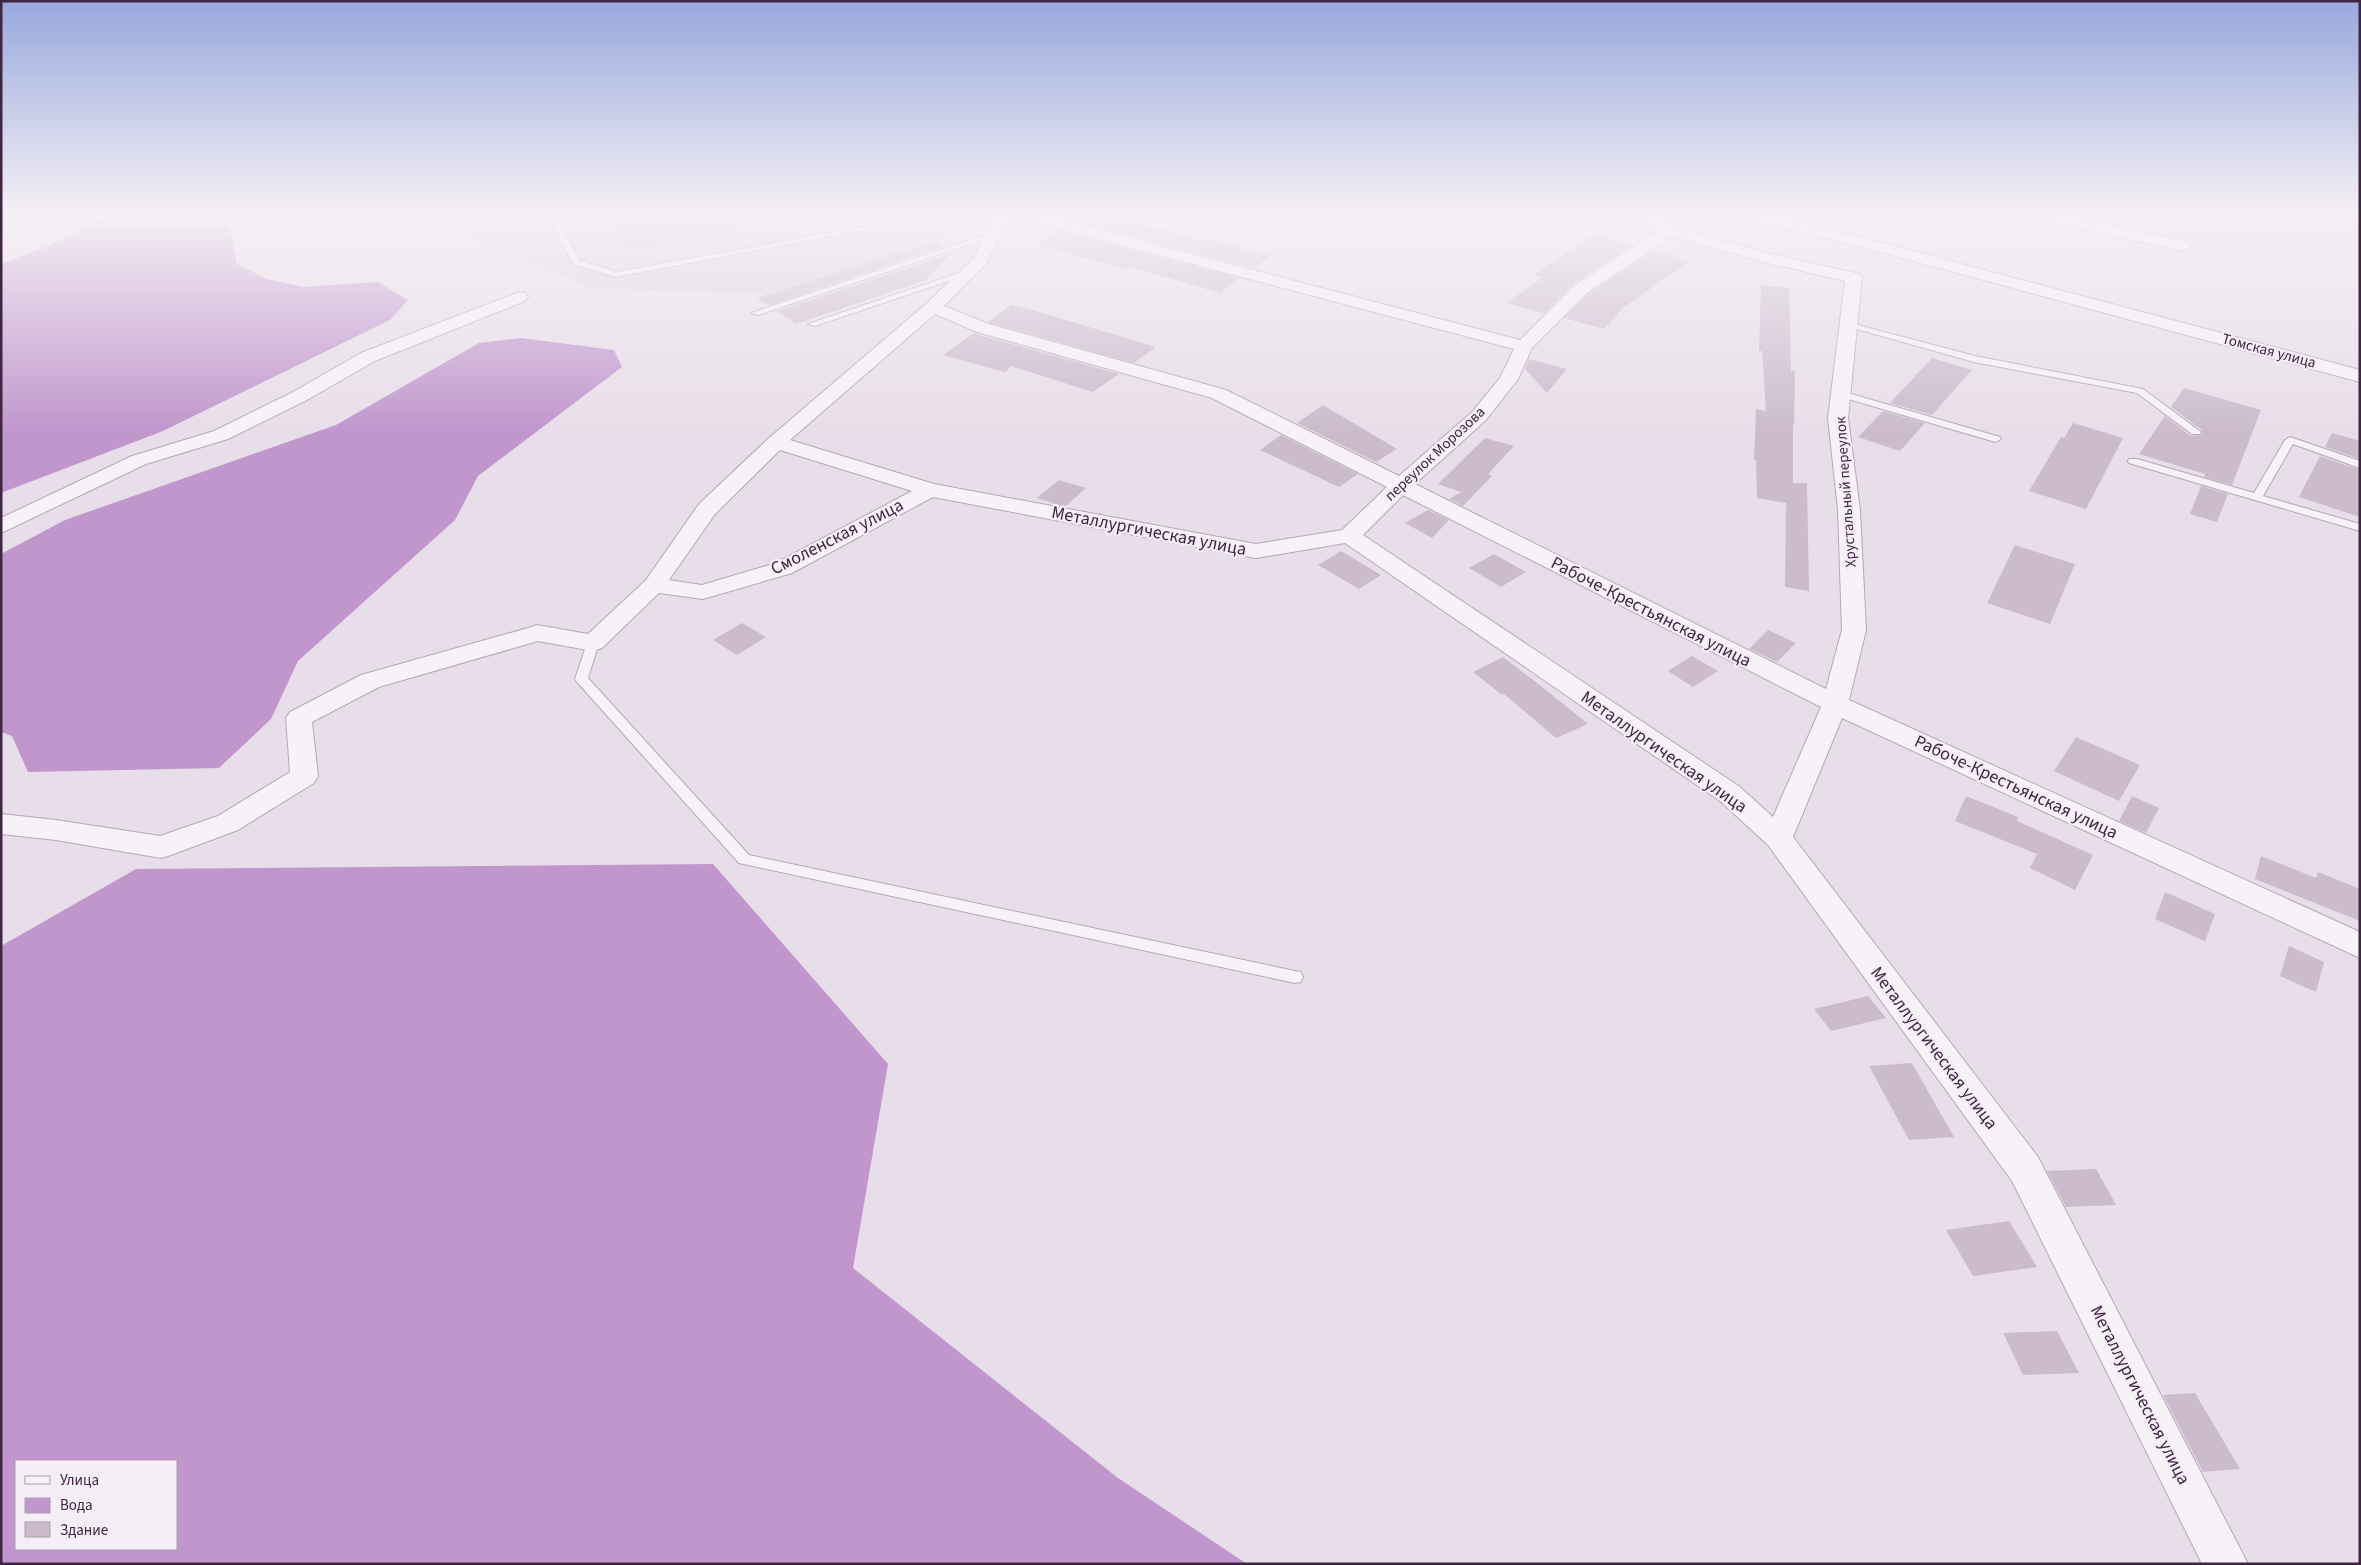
<svg xmlns="http://www.w3.org/2000/svg" width="2361" height="1565" font-family="'Source Sans 3',sans-serif">
<rect width="100%" height="100%" fill="#e8dee9"/>
<g fill="#ddd0df">
<path d="M 349,214 L 967,214 L 947,236 L 768,294 L 592,288 L 436,222 Z"/>
<path d="M 2064,214 L 2360,214 L 2360,256 L 2243,254 Z"/>
</g>
<g fill="#c096cd" fill-rule="evenodd">
<path d="M 160,214 L 217,215 L 229,225 L 237,264 L 267,279 L 303,287 L 378,282 L 408,300 L 390,320 L 163,431 L 1,493 L 1,264 L 51,245 L 103,218 Z"/>
<path d="M 521,338 L 614,350 L 622,367 L 478,476 L 455,520 L 298,661 L 271,719 L 219,768 L 28,772 L 12,736 L 1,732 L 1,554 L 65,520 L 336,425 L 479,343 Z"/>
<path d="M 713,864 L 888,1064 L 853,1268 L 1118,1478 L 1247,1564 L 1,1564 L 1,946 L 136,869 ZM 16,1461 L 176,1461 L 176,1549 L 16,1549 Z"/>
</g>
<g fill="#cbbbcd">
<path d="M 624,214 L 748,214 L 749,226 L 627,250 L 606,218 Z"/>
<path d="M 1088,214 L 1107,214 L 1202,241 L 1206,239 L 1271,256 L 1254,268 L 1076,222 Z"/>
<path d="M 1061,231 L 1240,278 L 1220,293 L 1130,267 L 1125,269 L 1037,245 Z"/>
<path d="M 1594,234 L 1633,245 L 1574,283 L 1544,313 L 1507,303 L 1543,277 L 1534,274 Z"/>
<path d="M 934,241 L 942,247 L 769,305 L 757,298 Z"/>
<path d="M 1653,251 L 1690,261 L 1623,308 L 1604,329 L 1564,318 L 1588,294 Z"/>
<path d="M 950,254 L 927,280 L 796,324 L 777,311 Z"/>
<path d="M 1761,285 L 1789,288 L 1791,371 L 1795,371 L 1794,425 L 1793,424 L 1793,483 L 1807,483 L 1809,591 L 1785,587 L 1786,503 L 1757,498 L 1756,460 L 1754,460 L 1756,409 L 1766,411 L 1762,351 L 1759,351 Z"/>
<path d="M 1011,305 L 1036,311 L 1156,347 L 1134,363 L 988,322 Z"/>
<path d="M 974,333 L 976,334 L 1119,374 L 1093,392 L 1011,366 L 1005,372 L 943,355 Z"/>
<path d="M 1932,358 L 1972,370 L 1932,415 L 1890,403 Z"/>
<path d="M 1529,359 L 1567,369 L 1547,393 L 1525,369 Z"/>
<path d="M 2184,388 L 2261,410 L 2232,485 L 2204,477 L 2205,474 L 2139,454 L 2165,416 L 2191,436 L 2202,435 L 2202,430 L 2171,407 Z"/>
<path d="M 1323,405 L 1397,449 L 1376,462 L 1297,423 Z"/>
<path d="M 1883,411 L 1925,423 L 1900,451 L 1858,437 Z"/>
<path d="M 2073,423 L 2123,438 L 2086,509 L 2029,491 L 2061,437 L 2064,438 Z"/>
<path d="M 2332,433 L 2360,441 L 2360,459 L 2325,447 Z"/>
<path d="M 1281,435 L 1358,474 L 1339,487 L 1260,450 Z"/>
<path d="M 1485,438 L 1514,446 L 1488,474 L 1492,476 L 1463,506 L 1449,499 L 1461,492 L 1438,484 Z"/>
<path d="M 2320,456 L 2360,470 L 2360,517 L 2299,497 Z"/>
<path d="M 1059,480 L 1086,488 L 1065,507 L 1037,498 Z"/>
<path d="M 2201,486 L 2228,494 L 2217,522 L 2190,514 Z"/>
<path d="M 1428,510 L 1449,520 L 1432,538 L 1405,523 Z"/>
<path d="M 2015,545 L 2075,564 L 2050,624 L 1987,603 Z"/>
<path d="M 1341,551 L 1381,575 L 1359,589 L 1318,565 Z"/>
<path d="M 1494,554 L 1526,572 L 1501,587 L 1469,568 Z"/>
<path d="M 742,623 L 766,637 L 737,655 L 713,640 Z"/>
<path d="M 1768,630 L 1796,643 L 1777,662 L 1749,649 Z"/>
<path d="M 1692,656 L 1718,671 L 1693,687 L 1668,671 Z"/>
<path d="M 1503,657 L 1541,686 L 1588,724 L 1556,738 L 1504,694 L 1502,695 L 1473,672 Z"/>
<path d="M 2076,737 L 2140,765 L 2119,801 L 2054,771 Z"/>
<path d="M 1966,796 L 2018,817 L 2017,821 L 2093,855 L 2075,890 L 2030,868 L 2037,854 L 1955,821 Z"/>
<path d="M 2132,796 L 2159,808 L 2146,833 L 2119,821 Z"/>
<path d="M 2261,856 L 2316,878 L 2318,872 L 2360,889 L 2360,921 L 2255,879 Z"/>
<path d="M 2165,892 L 2215,914 L 2205,941 L 2155,919 Z"/>
<path d="M 2289,946 L 2324,962 L 2316,992 L 2280,976 Z"/>
<path d="M 1868,996 L 1886,1018 L 1831,1031 L 1814,1009 Z"/>
<path d="M 1912,1063 L 1954,1137 L 1909,1140 L 1869,1066 Z"/>
<path d="M 2096,1169 L 2116,1205 L 2066,1207 L 2047,1171 Z"/>
<path d="M 2009,1221 L 2037,1267 L 1973,1276 L 1946,1230 Z"/>
<path d="M 2057,1331 L 2079,1373 L 2023,1375 L 2003,1333 Z"/>
<path d="M 2195,1393 L 2240,1469 L 2203,1472 L 2163,1395 Z"/>
</g>
<g fill="none" stroke-linecap="round" stroke-linejoin="round">
<g stroke="#b5a7b7" stroke-width="2">
<g id="service">
<path d="M 546,214 L 554,214 L 579,260 L 616,272 L 901,220 L 905,222 L 616,277 L 573,264 Z"/>
<path d="M 991,233 L 998,235 L 758,315 L 751,313 Z"/>
<path d="M 965,271 L 972,273 L 815,326 L 808,324 Z"/>
<path d="M 1846,322 L 1975,356 L 2143,389 L 2201,432 L 2200,434 L 2192,434 L 2137,393 L 1974,362 L 1846,326 Z"/>
<path d="M 1841,391 L 2000,437 L 2001,439 L 1996,442 L 1992,441 L 1838,396 L 1838,392 Z"/>
<path d="M 2290,437 L 2360,461 L 2360,468 L 2293,444 L 2263,496 L 2360,524 L 2360,531 L 2129,463 L 2128,461 L 2129,459 L 2137,459 L 2254,493 L 2285,440 Z"/>
<path d="M 593,639 L 599,643 L 588,678 L 749,855 L 1295,971 L 1301,972 L 1303,977 L 1301,982 L 1295,983 L 739,863 L 577,682 L 575,679 L 587,643 Z"/>
</g>
</g>
<g stroke="#b5a7b7" stroke-width="2">
<g id="minor">
<path d="M 996,214 L 1011,214 L 986,264 L 944,306 L 989,324 L 1226,390 L 1399,476 L 1472,412 L 1500,378 L 1514,349 L 1015,217 L 1013,214 L 1039,214 L 1520,340 L 1575,285 L 1659,230 L 1633,214 L 1652,214 L 1676,227 L 1770,254 L 1860,274 L 1862,278 L 1848,418 L 1860,510 L 1866,630 L 1849,700 L 2360,932 L 2360,958 L 1842,718 L 1793,837 L 2038,1157 L 2248,1564 L 2202,1564 L 2012,1181 L 1768,845 L 1720,801 L 1345,543 L 1256,558 L 933,497 L 792,573 L 703,599 L 659,593 L 602,648 L 593,651 L 538,641 L 379,687 L 312,722 L 318,776 L 314,783 L 238,830 L 171,855 L 161,858 L 56,840 L 1,834 L 1,814 L 56,820 L 160,836 L 218,816 L 290,772 L 286,718 L 290,712 L 361,675 L 528,628 L 537,625 L 588,634 L 646,580 L 699,504 L 769,438 L 927,303 L 973,259 ZM 1672,236 L 1760,261 L 1845,281 L 1828,418 L 1838,510 L 1842,630 L 1826,689 L 1415,484 L 1486,420 L 1518,379 L 1532,348 L 1587,293 ZM 935,314 L 977,332 L 1212,398 L 1387,487 L 1342,530 L 1256,544 L 934,484 L 790,440 ZM 780,450 L 912,491 L 776,563 L 702,585 L 669,580 L 715,514 ZM 1403,495 L 1821,707 L 1773,817 L 1740,787 L 1363,535 Z"/>
<path d="M 1735,214 L 1764,214 L 1856,236 L 2360,370 L 2360,382 L 1847,243 L 1737,217 Z"/>
<path d="M 2029,214 L 2059,214 L 2183,241 L 2189,243 L 2191,246 L 2189,249 L 2183,251 L 2036,219 Z"/>
<path d="M 519,292 L 525,293 L 528,297 L 525,301 L 375,361 L 307,400 L 228,439 L 146,464 L 1,533 L 1,518 L 132,456 L 214,431 L 293,392 L 361,353 Z"/>
</g>
</g>
<use href="#service" fill="#f7f2f7" fill-rule="evenodd"/>
<use href="#minor" fill="#f7f2f7" fill-rule="evenodd"/>
</g>
<linearGradient id="sky" x2="0" y2="1"><stop stop-color="#98a8dd"/><stop offset="0.49" stop-color="#f5f0f5"/><stop offset="1" stop-color="#f5f0f5" stop-opacity="0"/></linearGradient>
<rect width="2361" height="434" fill="url(#sky)"/>
<g text-anchor="middle" dominant-baseline="central" stroke-width="4.5" stroke-linejoin="round" paint-order="stroke">
<g font-size="15" fill="#3f2642" stroke="#f5eef7">
<text transform="translate(2269 351) rotate(15)">Томская улица</text>
<text transform="translate(1435 454) rotate(-43)">переулок Морозова</text>
<text transform="translate(1846 492) rotate(-94)">Хрустальный переулок</text>
</g>
<g font-size="18" fill="#3f2642" stroke="#f5eef7">
<text transform="translate(1149 531) rotate(11)">Металлургическая улица</text>
<text transform="translate(837 537) rotate(-27)">Смоленская улица</text>
<text transform="translate(1651 612) rotate(27)">Рабоче-Крестьянская улица</text>
<text transform="translate(1664 752) rotate(35)">Металлургическая улица</text>
<text transform="translate(2016 787) rotate(25)">Рабоче-Крестьянская улица</text>
<text transform="translate(1934 1048) rotate(53)">Металлургическая улица</text>
<text transform="translate(2140 1395) rotate(63)">Металлургическая улица</text>
</g>
</g>
<rect width="2361" height="1565" fill="none" stroke="#3f2642" stroke-width="5"/>
<rect x="15" y="1460" width="162" height="90" fill="#f5eef7" stroke="#ac9eaf"/>
<rect x="25" y="1476" width="25" height="8" fill="#f7f2f7" stroke="#ac9eaf"/>
<text x="60" y="1485" font-size="15" fill="#3f2642">Улица</text>
<rect x="25" y="1498" width="25" height="15" fill="#c096cd" stroke="#ac9eaf"/>
<text x="60" y="1510" font-size="15" fill="#3f2642">Вода</text>
<rect x="25" y="1522" width="25" height="15" fill="#cbbbcd" stroke="#ac9eaf"/>
<text x="60" y="1535" font-size="15" fill="#3f2642">Здание</text>
</svg>
